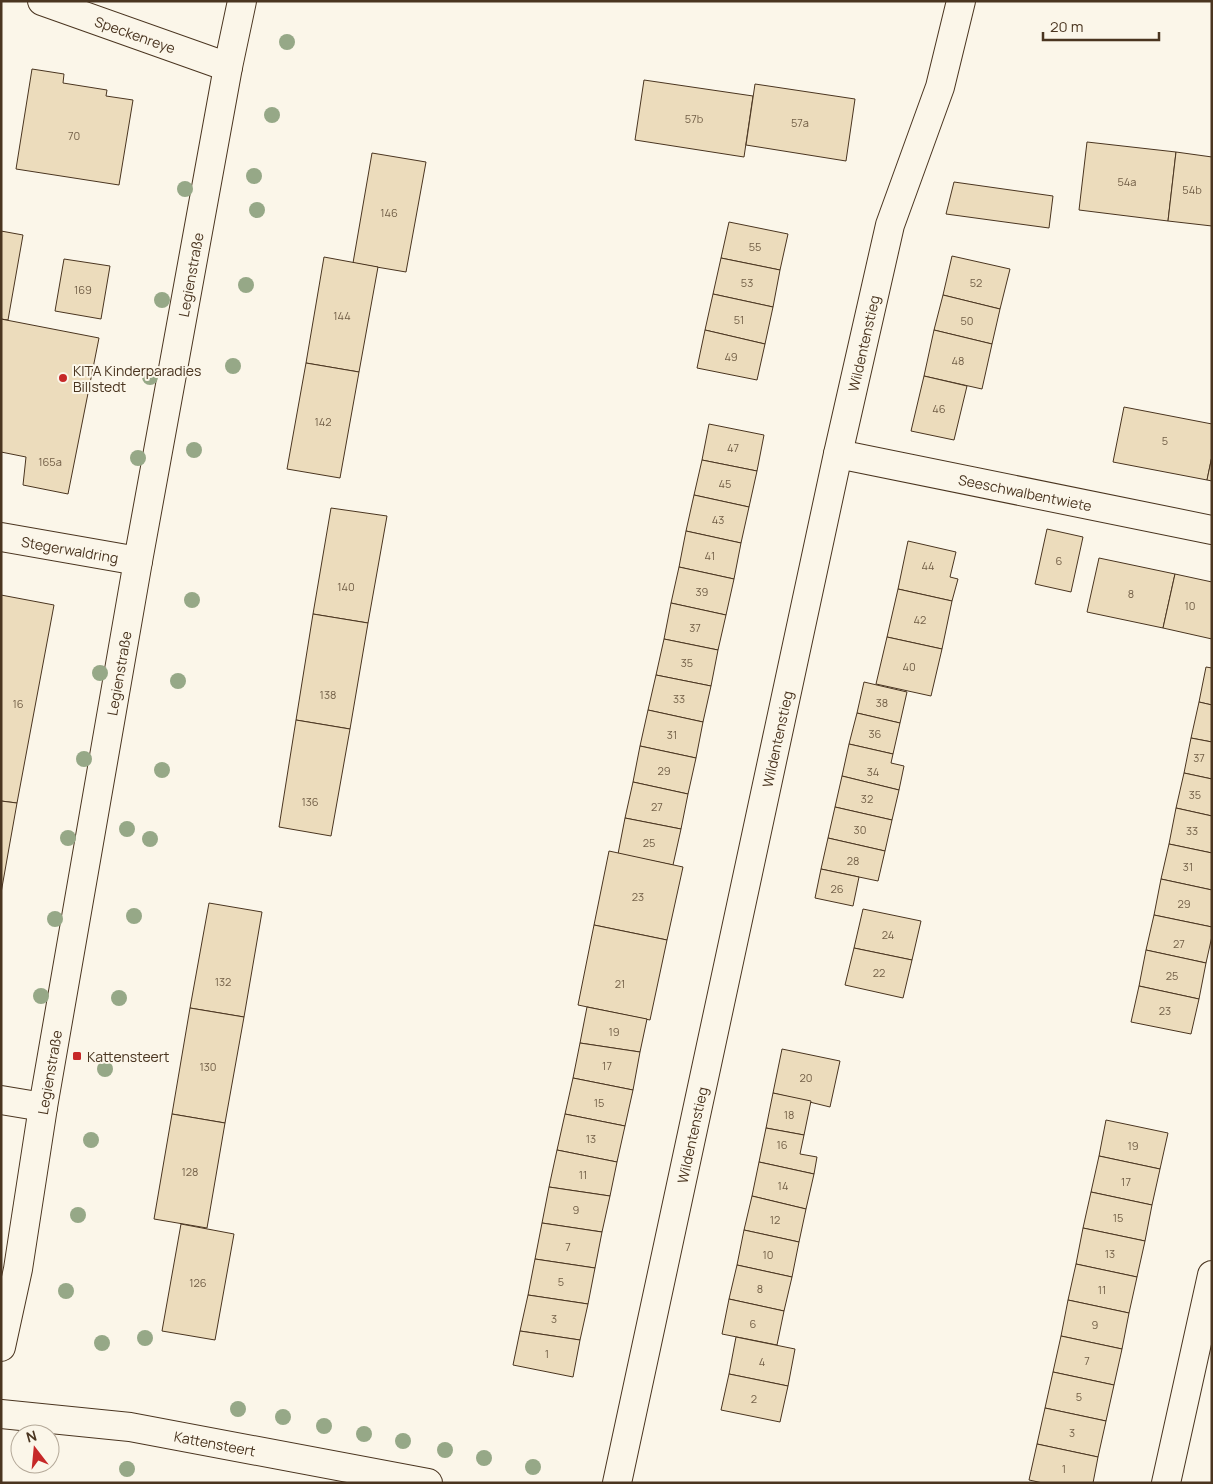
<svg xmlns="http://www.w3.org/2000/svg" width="1213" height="1484" font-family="Manrope,sans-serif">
<rect width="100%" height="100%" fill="#fbf6e9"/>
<g fill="#ecdcbc" stroke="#4a3520">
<path d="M 32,69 L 64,74 L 63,83 L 107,90 L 106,96 L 133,100 L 119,185 L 16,169 Z"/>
<path d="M 644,80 L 753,96 L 744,157 L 635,140 Z"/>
<path d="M 755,84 L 855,99 L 846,161 L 746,145 Z"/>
<path d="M 1087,142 L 1176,152 L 1168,221 L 1079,210 Z"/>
<path d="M 1176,152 L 1212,157 L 1212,226 L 1168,221 Z"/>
<path d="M 372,153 L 426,162 L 406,272 L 353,263 Z"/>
<path d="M 954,182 L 1053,196 L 1049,228 L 946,214 Z"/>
<path d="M 729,222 L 788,234 L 780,270 L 721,258 Z"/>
<path d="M 1,231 L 23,235 L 8,320 L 1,319 Z"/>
<path d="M 952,256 L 1010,269 L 1000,309 L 943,295 Z"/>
<path d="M 324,257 L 378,267 L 359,372 L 306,363 Z"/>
<path d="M 721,258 L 780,270 L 773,307 L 713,294 Z"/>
<path d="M 64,259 L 110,266 L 101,319 L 55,311 Z"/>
<path d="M 713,294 L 773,307 L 765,344 L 705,330 Z"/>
<path d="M 943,295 L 1000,309 L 992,344 L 934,330 Z"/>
<path d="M 1,319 L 99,338 L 68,494 L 23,485 L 26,457 L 1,452 Z"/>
<path d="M 705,330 L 765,344 L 757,380 L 697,368 Z"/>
<path d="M 934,330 L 992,344 L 982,389 L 924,376 Z"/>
<path d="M 306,363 L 359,372 L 340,478 L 287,469 Z"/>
<path d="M 924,376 L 967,386 L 954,440 L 911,431 Z"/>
<path d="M 1124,407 L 1212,424 L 1212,456 L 1207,480 L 1113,462 Z"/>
<path d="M 709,424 L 764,435 L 757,471 L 702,460 Z"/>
<path d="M 1212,456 L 1212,481 L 1207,480 Z"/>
<path d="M 702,460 L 757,471 L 749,507 L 694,495 Z"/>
<path d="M 694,495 L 749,507 L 741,543 L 686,531 Z"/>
<path d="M 331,508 L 387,516 L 368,623 L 313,614 Z"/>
<path d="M 1047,529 L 1083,537 L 1071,592 L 1035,584 Z"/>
<path d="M 686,531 L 741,543 L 734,579 L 679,567 Z"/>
<path d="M 908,541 L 956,552 L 950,577 L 958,579 L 952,601 L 898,589 Z"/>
<path d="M 1099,558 L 1175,574 L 1163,628 L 1087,612 Z"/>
<path d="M 679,567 L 734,579 L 726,615 L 671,603 Z"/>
<path d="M 1175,574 L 1212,582 L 1212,639 L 1163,628 Z"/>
<path d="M 898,589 L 952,601 L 942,649 L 887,637 Z"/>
<path d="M 1,595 L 54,605 L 17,803 L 1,801 Z"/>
<path d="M 671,603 L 726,615 L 718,650 L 664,639 Z"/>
<path d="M 313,614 L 368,623 L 350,729 L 296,720 Z"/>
<path d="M 887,637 L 942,649 L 931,696 L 876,684 Z"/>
<path d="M 664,639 L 718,650 L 711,686 L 656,675 Z"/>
<path d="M 1206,667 L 1212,668 L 1212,705 L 1199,702 Z"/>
<path d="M 656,675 L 711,686 L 703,722 L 648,710 Z"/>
<path d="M 864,682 L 907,692 L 900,723 L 857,713 Z"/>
<path d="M 1199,702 L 1212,705 L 1212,742 L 1191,738 Z"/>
<path d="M 648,710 L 703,722 L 696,758 L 640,746 Z"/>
<path d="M 857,713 L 900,723 L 893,754 L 849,744 Z"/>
<path d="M 296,720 L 350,729 L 331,836 L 279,827 Z"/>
<path d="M 1191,738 L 1212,742 L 1212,779 L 1184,773 Z"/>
<path d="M 849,744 L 893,754 L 891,763 L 904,766 L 899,790 L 842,776 Z"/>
<path d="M 640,746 L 696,758 L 688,794 L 633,782 Z"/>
<path d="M 1184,773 L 1212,779 L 1212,816 L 1176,808 Z"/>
<path d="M 842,776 L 899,790 L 892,820 L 835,807 Z"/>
<path d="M 633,782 L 688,794 L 681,829 L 625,818 Z"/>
<path d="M 1,801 L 17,803 L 1,893 Z"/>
<path d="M 835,807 L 892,820 L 885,851 L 828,838 Z"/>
<path d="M 1176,808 L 1212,816 L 1212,853 L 1169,844 Z"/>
<path d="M 625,818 L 681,829 L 673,865 L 618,854 Z"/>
<path d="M 828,838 L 885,851 L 878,881 L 821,869 Z"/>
<path d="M 1169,844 L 1212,853 L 1212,890 L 1161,879 Z"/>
<path d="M 609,851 L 683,867 L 667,940 L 594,925 Z"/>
<path d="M 821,869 L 859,877 L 853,906 L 815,898 Z"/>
<path d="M 1161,879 L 1212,890 L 1212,927 L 1154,915 Z"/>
<path d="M 209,903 L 262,912 L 244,1017 L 190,1008 Z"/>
<path d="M 863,909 L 921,921 L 912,960 L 854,948 Z"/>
<path d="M 1154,915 L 1212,927 L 1212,936 L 1206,963 L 1146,950 Z"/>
<path d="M 594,925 L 667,940 L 650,1020 L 578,1005 Z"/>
<path d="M 854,948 L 912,960 L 903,998 L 845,985 Z"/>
<path d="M 1146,950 L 1206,963 L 1199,999 L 1139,986 Z"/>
<path d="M 1139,986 L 1199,999 L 1191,1034 L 1131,1022 Z"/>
<path d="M 587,1007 L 647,1019 L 640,1052 L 580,1043 Z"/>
<path d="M 190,1008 L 244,1017 L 225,1123 L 172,1114 Z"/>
<path d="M 580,1043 L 640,1052 L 633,1090 L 573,1078 Z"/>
<path d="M 782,1049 L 840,1061 L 830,1107 L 773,1093 Z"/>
<path d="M 573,1078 L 633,1090 L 625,1126 L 565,1114 Z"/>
<path d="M 773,1093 L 811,1101 L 804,1135 L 766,1128 Z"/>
<path d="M 172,1114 L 225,1123 L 207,1228 L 154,1219 Z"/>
<path d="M 565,1114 L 625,1126 L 617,1162 L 557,1150 Z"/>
<path d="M 1106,1120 L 1168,1133 L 1160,1169 L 1099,1156 Z"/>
<path d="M 766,1128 L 804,1135 L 800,1154 L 817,1157 L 814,1174 L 759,1162 Z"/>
<path d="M 557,1150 L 617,1162 L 610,1196 L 549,1187 Z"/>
<path d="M 1099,1156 L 1160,1169 L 1152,1205 L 1091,1192 Z"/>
<path d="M 759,1162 L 814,1174 L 806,1209 L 752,1196 Z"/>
<path d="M 549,1187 L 610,1196 L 602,1232 L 542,1223 Z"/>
<path d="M 1091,1192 L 1152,1205 L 1145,1241 L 1083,1228 Z"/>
<path d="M 752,1196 L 806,1209 L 799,1242 L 744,1230 Z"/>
<path d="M 542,1223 L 602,1232 L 595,1268 L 535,1259 Z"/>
<path d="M 181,1224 L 234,1234 L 215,1340 L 162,1331 Z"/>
<path d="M 1083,1228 L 1145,1241 L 1137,1277 L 1076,1264 Z"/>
<path d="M 744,1230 L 799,1242 L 792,1277 L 737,1265 Z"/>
<path d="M 535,1259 L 595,1268 L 588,1304 L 528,1295 Z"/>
<path d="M 1076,1264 L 1137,1277 L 1129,1313 L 1068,1300 Z"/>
<path d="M 737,1265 L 792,1277 L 784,1311 L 729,1299 Z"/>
<path d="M 528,1295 L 588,1304 L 580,1340 L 520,1331 Z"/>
<path d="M 729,1299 L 784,1311 L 777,1345 L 722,1334 Z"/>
<path d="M 1068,1300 L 1129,1313 L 1122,1349 L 1061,1336 Z"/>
<path d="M 520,1331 L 580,1340 L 573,1377 L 513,1365 Z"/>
<path d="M 1061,1336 L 1122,1349 L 1114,1385 L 1053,1372 Z"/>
<path d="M 736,1337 L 795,1349 L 788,1386 L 729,1374 Z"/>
<path d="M 1053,1372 L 1114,1385 L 1106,1421 L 1045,1408 Z"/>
<path d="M 729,1374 L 788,1386 L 780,1422 L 721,1410 Z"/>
<path d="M 1045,1408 L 1106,1421 L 1098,1457 L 1037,1444 Z"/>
<path d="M 1037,1444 L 1098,1457 L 1093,1483 L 1043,1483 L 1029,1480 Z"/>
</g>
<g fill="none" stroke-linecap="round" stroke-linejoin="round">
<g stroke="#4a3520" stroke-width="30">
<g id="minor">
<path id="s1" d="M 42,1 L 228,67"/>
<path id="s2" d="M 838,454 L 1212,530"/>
<path id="s3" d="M 1,537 L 138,561"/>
<path d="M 1,1100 L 43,1107"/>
<path id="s4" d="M 1,1347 L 18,1269 L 43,1107 L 138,561 L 228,67 L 242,1"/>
<path id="s5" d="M 617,1483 L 838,454 L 890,225 L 940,87 L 961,1"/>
<path d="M 1166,1483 L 1212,1275"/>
</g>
</g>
<g stroke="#4a3520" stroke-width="30">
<g id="tertiary">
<path id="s6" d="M 1,1414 L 130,1427 L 428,1483"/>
</g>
</g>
<use href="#minor" stroke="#fbf6e9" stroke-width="28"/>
<use href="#tertiary" stroke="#fbf6e9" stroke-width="28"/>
</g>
<g fill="#96a887">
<circle cx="287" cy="42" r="8"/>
<circle cx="272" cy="115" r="8"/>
<circle cx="254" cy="176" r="8"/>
<circle cx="185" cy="189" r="8"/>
<circle cx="257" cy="210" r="8"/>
<circle cx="246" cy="285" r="8"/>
<circle cx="162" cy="300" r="8"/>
<circle cx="233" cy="366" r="8"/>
<circle cx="150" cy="377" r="8"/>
<circle cx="194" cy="450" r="8"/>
<circle cx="138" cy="458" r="8"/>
<circle cx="192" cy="600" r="8"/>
<circle cx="100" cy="673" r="8"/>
<circle cx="178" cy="681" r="8"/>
<circle cx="84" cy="759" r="8"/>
<circle cx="162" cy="770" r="8"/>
<circle cx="127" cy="829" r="8"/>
<circle cx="68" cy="838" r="8"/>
<circle cx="150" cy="839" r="8"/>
<circle cx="134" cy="916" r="8"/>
<circle cx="55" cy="919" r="8"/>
<circle cx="41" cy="996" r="8"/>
<circle cx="119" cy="998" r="8"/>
<circle cx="105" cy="1069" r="8"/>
<circle cx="91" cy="1140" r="8"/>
<circle cx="78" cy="1215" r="8"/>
<circle cx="66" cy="1291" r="8"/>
<circle cx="145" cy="1338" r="8"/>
<circle cx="102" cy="1343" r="8"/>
<circle cx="238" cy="1409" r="8"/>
<circle cx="283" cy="1417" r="8"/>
<circle cx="324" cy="1426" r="8"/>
<circle cx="364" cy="1434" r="8"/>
<circle cx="403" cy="1441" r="8"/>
<circle cx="445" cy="1450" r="8"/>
<circle cx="484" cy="1458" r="8"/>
<circle cx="533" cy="1467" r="8"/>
<circle cx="127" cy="1469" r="8"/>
</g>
<g fill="#c62828" stroke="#fbf6e9" stroke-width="2">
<circle cx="63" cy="378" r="5"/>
<rect x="72" y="1051" width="10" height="10" rx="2.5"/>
</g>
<g text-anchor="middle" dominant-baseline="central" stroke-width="4" stroke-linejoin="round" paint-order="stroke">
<g font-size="11" fill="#725f47">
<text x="694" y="118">57b</text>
<text x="800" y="122">57a</text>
<text x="74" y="135">70</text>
<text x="1127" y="181">54a</text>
<text x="1192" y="189">54b</text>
<text x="389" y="212">146</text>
<text x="755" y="246">55</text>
<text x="747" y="282">53</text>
<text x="976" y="282">52</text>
<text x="83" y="289">169</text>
<text x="342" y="315">144</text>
<text x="739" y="319">51</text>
<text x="967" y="320">50</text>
<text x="731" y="356">49</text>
<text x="958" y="360">48</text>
<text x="939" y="408">46</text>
<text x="323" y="421">142</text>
<text x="1165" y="440">5</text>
<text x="733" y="447">47</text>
<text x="50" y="461">165a</text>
<text x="725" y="483">45</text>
<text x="718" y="519">43</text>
<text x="710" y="555">41</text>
<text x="1059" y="560">6</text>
<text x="928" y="565">44</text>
<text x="346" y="586">140</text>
<text x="702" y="591">39</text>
<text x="1131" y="593">8</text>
<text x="1190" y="605">10</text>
<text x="920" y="619">42</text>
<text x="695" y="627">37</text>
<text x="687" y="662">35</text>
<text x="909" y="666">40</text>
<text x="328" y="694">138</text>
<text x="679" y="698">33</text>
<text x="882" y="702">38</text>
<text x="18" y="703">16</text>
<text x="875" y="733">36</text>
<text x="672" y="734">31</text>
<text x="1199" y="757">37</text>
<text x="664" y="770">29</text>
<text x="873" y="771">34</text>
<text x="1195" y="794">35</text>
<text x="867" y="798">32</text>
<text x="310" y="801">136</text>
<text x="657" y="806">27</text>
<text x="860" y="829">30</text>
<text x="1192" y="830">33</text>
<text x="649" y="842">25</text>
<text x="853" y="860">28</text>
<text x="1188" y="866">31</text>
<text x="837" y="888">26</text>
<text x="638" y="896">23</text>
<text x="1184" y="903">29</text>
<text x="888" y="934">24</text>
<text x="1179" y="943">27</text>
<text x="879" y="972">22</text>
<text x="1172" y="975">25</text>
<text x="223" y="981">132</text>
<text x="620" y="983">21</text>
<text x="1165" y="1010">23</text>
<text x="614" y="1031">19</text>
<text x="607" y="1065">17</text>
<text x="208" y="1066">130</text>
<text x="806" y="1077">20</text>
<text x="599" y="1102">15</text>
<text x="789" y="1114">18</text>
<text x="591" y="1138">13</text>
<text x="782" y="1144">16</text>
<text x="1133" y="1145">19</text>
<text x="190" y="1171">128</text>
<text x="583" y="1174">11</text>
<text x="1126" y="1181">17</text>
<text x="783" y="1185">14</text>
<text x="576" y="1209">9</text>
<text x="1118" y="1217">15</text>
<text x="775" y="1219">12</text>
<text x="568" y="1246">7</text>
<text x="1110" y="1253">13</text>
<text x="768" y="1254">10</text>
<text x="561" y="1281">5</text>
<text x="198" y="1282">126</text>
<text x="760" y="1288">8</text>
<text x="1102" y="1289">11</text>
<text x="554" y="1318">3</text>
<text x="753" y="1323">6</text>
<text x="1095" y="1324">9</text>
<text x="547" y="1353">1</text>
<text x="1087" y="1360">7</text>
<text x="762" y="1361">4</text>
<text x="1079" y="1396">5</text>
<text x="754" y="1398">2</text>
<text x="1072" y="1432">3</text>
<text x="1064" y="1468">1</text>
</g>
<g font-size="14" fill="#4a3520" stroke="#fbf6e9">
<text stroke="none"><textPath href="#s1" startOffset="99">Speckenreye</textPath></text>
<text stroke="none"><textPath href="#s4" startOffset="1089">Legienstraße</textPath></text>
<text stroke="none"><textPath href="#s5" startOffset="1166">Wildentenstieg</textPath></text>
<text stroke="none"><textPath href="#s2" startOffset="191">Seeschwalbentwiete</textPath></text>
<text stroke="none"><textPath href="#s3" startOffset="70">Stegerwaldring</textPath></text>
<text stroke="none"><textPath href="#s4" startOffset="684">Legienstraße</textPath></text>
<text stroke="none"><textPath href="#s5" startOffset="761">Wildentenstieg</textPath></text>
<text stroke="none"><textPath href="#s4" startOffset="279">Legienstraße</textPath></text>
<text stroke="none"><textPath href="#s5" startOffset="356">Wildentenstieg</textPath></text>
<text stroke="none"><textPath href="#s6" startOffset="216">Kattensteert</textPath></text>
</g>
<g font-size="14" fill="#4a3520" stroke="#fbf6e9" text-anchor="start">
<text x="73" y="370">KITA Kinderparadies<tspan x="73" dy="16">Billstedt</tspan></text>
<text x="87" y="1056">Kattensteert</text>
</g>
</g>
<rect width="1213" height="1484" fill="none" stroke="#4a3520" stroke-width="5"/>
<g transform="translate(35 1449) rotate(344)"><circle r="24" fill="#fbf6e9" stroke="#b4a999"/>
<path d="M0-4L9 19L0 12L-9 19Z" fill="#c62828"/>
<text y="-8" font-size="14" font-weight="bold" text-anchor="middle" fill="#4a3520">N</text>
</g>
<path d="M1043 32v8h116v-8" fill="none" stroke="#4a3520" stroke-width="2.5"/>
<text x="1050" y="32" font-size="15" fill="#4a3520" stroke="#fbf6e9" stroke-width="4" paint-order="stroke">20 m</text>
</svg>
